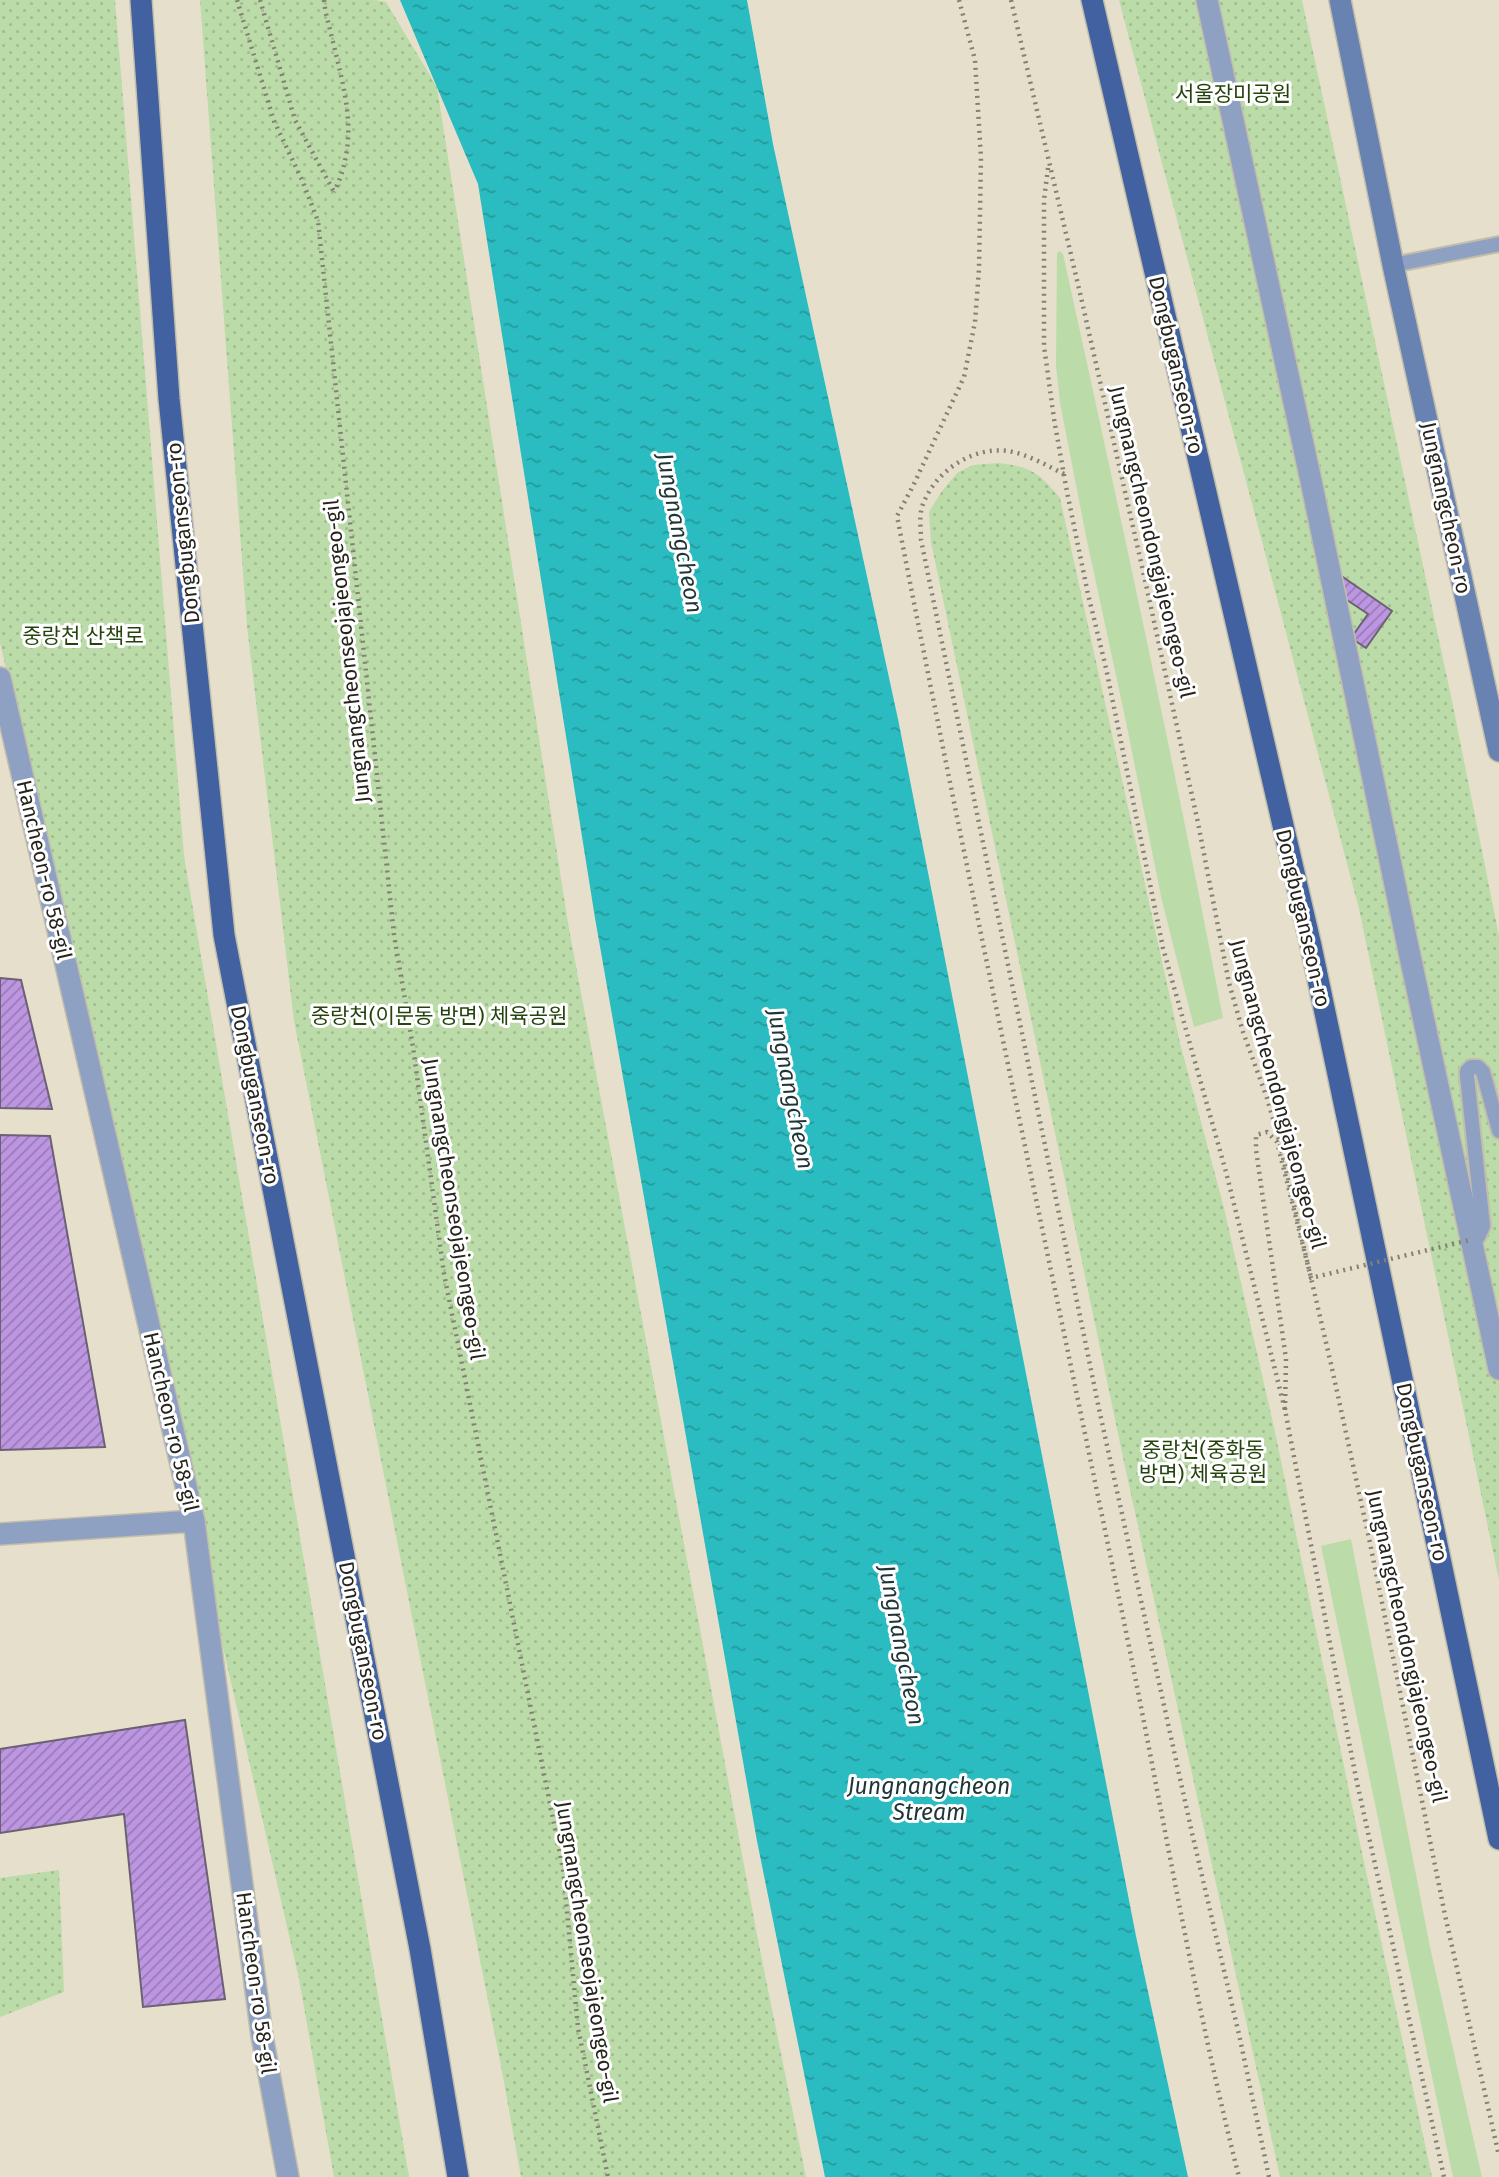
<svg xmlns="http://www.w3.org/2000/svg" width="1499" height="2177" font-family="'Fira Sans','Noto Sans KR',sans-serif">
<defs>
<pattern id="park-dots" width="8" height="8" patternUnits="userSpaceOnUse" patternTransform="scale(1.75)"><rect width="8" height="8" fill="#bbdca9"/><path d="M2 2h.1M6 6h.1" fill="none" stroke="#a1bd91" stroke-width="1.8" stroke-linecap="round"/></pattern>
<pattern id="water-ripples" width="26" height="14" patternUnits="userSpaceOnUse" patternTransform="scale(1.75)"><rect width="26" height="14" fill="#2abcc0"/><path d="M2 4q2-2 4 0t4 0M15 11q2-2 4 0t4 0" fill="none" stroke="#24999b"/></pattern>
<pattern id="building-hatch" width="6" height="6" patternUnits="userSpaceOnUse" patternTransform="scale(1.75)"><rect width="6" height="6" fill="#bd96e2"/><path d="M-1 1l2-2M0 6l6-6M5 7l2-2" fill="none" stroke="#997ab7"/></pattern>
</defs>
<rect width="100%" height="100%" fill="#e6dfcc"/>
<g fill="#bbdca9">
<path d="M 1060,251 L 1063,254 C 1119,508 1174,762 1223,1018 L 1194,1027 L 1162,901 L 1126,722 L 1086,536 L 1060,403 L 1056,366 L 1057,253 Z"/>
<path d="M 1351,1539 L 1430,1947 L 1482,2177 L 1453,2177 L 1321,1546 Z"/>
</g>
<g fill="url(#park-dots)">
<path d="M 0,0 L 115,0 L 184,856 L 409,2177 L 334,2177 L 299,1979 L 194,1521 L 0,642 Z"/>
<path d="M 200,0 L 375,0 L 386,2 L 437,87 L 568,923 L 758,1940 L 806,2177 L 521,2177 L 502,2071 L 294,1021 L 247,626 Z"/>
<path d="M 1119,0 L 1302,0 L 1452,701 L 1499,936 L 1499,1580 L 1359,909 Z"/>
<path d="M 999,463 C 1032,467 1039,473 1060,498 L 1180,1043 L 1224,1208 L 1275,1432 L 1358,1834 L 1432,2177 L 1280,2177 L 1124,1462 L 931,542 L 929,512 L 942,491 L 957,473 L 973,465 Z"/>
<path d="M 59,1870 L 64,1992 L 0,2017 L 0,1878 Z"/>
</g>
<path fill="url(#water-ripples)" d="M 400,0 L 747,0 L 773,144 L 898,719 L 1136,1936 L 1188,2177 L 825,2177 L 757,1841 L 595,918 L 478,184 Z"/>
<g fill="url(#building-hatch)" stroke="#6a6272" stroke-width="2">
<path d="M 1340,575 L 1392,611 L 1366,648 L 1351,638 L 1368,614 L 1344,598 Z"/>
<path d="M 0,978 L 21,980 L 52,1109 L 0,1108 Z"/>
<path d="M 0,1135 L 50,1136 L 105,1447 L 0,1450 Z"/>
<path d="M 185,1720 L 225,1999 L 143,2007 L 124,1814 L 0,1833 L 0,1749 Z"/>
</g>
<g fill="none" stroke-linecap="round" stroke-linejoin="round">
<g stroke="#c3bdac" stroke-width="18">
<g id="service">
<path d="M 1393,265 L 1499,244"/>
<path d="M 1470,1240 L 1478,1237 L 1483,1226 L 1467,1076 L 1467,1071 L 1471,1067 L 1478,1067 L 1483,1072 L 1499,1131"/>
</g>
</g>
<g stroke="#c3bdac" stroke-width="24">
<path id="pedestrian" d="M 1207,0 L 1311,481 L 1408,947 L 1499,1369"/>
</g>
<g stroke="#c3bdac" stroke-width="24">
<g id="tertiary">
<path d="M 0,678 L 194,1521 L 262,2036 L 288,2177"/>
<path d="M 0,1534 L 194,1521"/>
</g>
</g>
<g stroke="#c3bdac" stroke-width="24">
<path id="secondary" d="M 1340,0 L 1393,265 L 1499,751"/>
</g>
<g stroke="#c3bdac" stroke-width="24">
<g id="trunk">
<path d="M 141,0 L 169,399 L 224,935 L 420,1949 L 458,2177"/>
<path d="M 1092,0 L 1311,946 L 1499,1839"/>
</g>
</g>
<g stroke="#858074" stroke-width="4.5" stroke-dasharray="2 5" stroke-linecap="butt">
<path d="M 237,0 L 274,121 L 302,180 L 318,221 L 394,935 L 413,1047 L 444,1274 L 563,1869 L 578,2028 L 608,2177"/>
<path d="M 260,0 L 295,120 L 334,192"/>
<path d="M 324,0 C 325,13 329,25 332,38 C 345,92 360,139 334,192"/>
<path d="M 959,0 L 975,60 L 981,158 L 979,269 L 975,322 L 964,377 L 913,486 L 897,516 C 967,876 1044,1234 1118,1593 C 1159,1788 1190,1984 1239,2177"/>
<path d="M 1011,0 L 1080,293 L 1143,571 L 1198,823 L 1229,983 L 1243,1032 L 1267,1098 L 1278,1136 L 1331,1364 L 1370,1543 L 1445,1915 L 1499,2156"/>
<path d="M 1048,168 L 1044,200 L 1044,346 L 1054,419 L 1067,492 L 1088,594 L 1106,668 L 1163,948 L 1226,1172 L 1285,1410 L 1356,1778 L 1444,2177"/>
<path d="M 1064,474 C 1046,465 1027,454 1008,451 C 971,446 933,473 922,507 C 919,517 921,530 921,540 L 1099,1409 L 1192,1833 L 1240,2039 L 1269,2177"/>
</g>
<use href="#service" stroke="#8fa1c2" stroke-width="14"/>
<use href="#pedestrian" stroke="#8fa1c2" stroke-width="21"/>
<use href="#tertiary" stroke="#8fa1c2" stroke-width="21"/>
<use href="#secondary" stroke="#6882b2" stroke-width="21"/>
<use href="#trunk" stroke="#4161a0" stroke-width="21"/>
<path stroke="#858074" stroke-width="4.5" stroke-dasharray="2 5" stroke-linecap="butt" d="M 1285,1410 L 1286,1359 L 1256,1150 L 1256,1135 L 1267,1132 L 1277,1142 L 1311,1278 L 1470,1240"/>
</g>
<g text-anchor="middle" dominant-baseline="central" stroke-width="6" stroke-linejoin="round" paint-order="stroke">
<g font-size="21" fill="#25430d" stroke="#fff">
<text x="1233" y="94">서울장미공원</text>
<text x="83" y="636">중랑천 산책로</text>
<text x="439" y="1016">중랑천(이문동 방면) 체육공원</text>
<text x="1203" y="1450">중랑천(중화동<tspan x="1203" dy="24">방면) 체육공원</tspan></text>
</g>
<g font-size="21" fill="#26241d" stroke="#fff">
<text transform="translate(1176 365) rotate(77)">Dongbuganseon-ro</text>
<text transform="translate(1446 508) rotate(78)">Jungnangcheon-ro</text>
<text transform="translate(183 533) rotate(-96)">Dongbuganseon-ro</text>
<text transform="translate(1152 542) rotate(77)">Jungnangcheondongjajeongeo-gil</text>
<text transform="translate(347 651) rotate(-96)">Jungnangcheonseojajeongeo-gil</text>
<text transform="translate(44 870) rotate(77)">Hancheon-ro 58-gil</text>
<text transform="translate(1303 918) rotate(77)">Dongbuganseon-ro</text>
<text transform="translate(1278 1094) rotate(75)">Jungnangcheondongjajeongeo-gil</text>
<text transform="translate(255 1095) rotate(79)">Dongbuganseon-ro</text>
<text transform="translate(454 1209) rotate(81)">Jungnangcheonseojajeongeo-gil</text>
<text transform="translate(171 1422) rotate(77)">Hancheon-ro 58-gil</text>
<text transform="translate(1422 1472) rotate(78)">Dongbuganseon-ro</text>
<text transform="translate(1407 1646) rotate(78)">Jungnangcheondongjajeongeo-gil</text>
<text transform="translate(363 1651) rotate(79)">Dongbuganseon-ro</text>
<text transform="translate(587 1952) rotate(81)">Jungnangcheonseojajeongeo-gil</text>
<text transform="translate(256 1983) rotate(82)">Hancheon-ro 58-gil</text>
</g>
<g font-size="23" font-style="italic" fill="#1e3536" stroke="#fff">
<text transform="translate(680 533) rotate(79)">Jungnangcheon</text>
<text transform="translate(791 1089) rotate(79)">Jungnangcheon</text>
<text transform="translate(902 1645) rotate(79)">Jungnangcheon</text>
<text x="929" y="1786">Jungnangcheon<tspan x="929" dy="26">Stream</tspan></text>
</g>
</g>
</svg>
